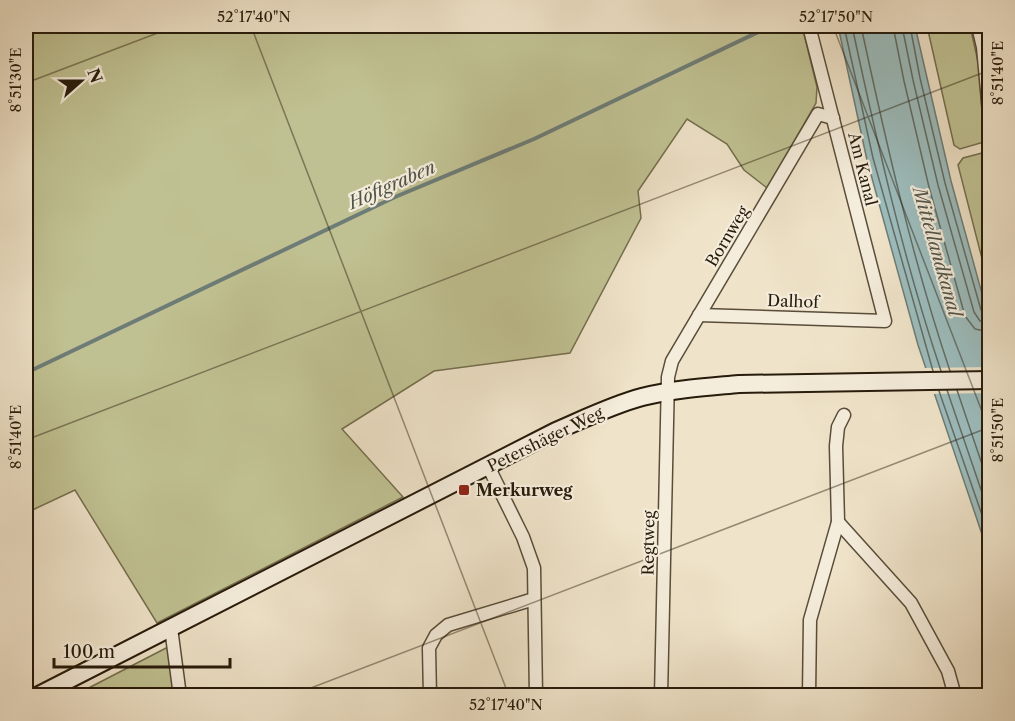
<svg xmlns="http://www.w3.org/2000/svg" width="1015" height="721" font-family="'Libre Caslon Text',serif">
<rect width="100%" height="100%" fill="#efe3c9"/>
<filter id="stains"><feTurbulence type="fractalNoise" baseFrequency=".00333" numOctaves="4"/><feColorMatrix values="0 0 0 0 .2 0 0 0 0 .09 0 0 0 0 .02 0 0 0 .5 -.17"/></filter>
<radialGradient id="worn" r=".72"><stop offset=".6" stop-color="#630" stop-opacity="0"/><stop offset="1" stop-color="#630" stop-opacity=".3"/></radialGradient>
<g fill="#c0c192" stroke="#746e4e" stroke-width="1.5">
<path d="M 26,26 L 802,26 L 817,87 L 816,103 L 767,188 L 744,170 L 727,144 L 687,119 L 638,191 L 641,218 L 570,353 L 434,371 L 342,429 L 403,497 L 157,623 L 75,490 L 26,513 Z"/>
<path d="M 927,26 L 970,26 L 979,66 L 984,142 L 960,149 L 954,145 Z"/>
<path d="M 986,152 L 989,286 L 958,165 L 963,158 Z"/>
<path d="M 170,646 L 177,695 L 75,695 Z"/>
</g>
<path fill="#9cbdbe" stroke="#6d7c76" stroke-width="1.5" d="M 838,26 L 915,26 L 951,181 L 989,319 L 989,555 L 918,345 L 867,160 Z"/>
<path fill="#efe3c9" d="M 989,367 L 989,393 L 931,394 L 922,368 Z"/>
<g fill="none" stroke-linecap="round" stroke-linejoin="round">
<g stroke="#626c64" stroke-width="1.5">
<path d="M 844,26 L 873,158 L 933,371"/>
<path d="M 852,26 C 877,142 903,258 941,371"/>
<path d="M 861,26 C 886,142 912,258 950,371"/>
<path d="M 893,26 L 904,81 L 929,187 L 965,316 L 975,329 L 990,332"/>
<path d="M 902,26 L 913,80 L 938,185 L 974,312 L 980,321 L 990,323"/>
<path d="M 910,26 L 920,78 L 945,183 L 981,310 L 984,314 L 990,315"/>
<path d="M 947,390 L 990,516"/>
<path d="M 957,390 L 990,488"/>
<path d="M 939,391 L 990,538"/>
</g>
<path stroke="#6d7c76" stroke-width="4" d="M 26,373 L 395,197 L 534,139 L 771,26"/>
<g stroke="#594d3a" stroke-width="15">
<g id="street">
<path d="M 978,26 L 983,47 L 990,123"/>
<path d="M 699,315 L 885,321 L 809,26"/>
<path d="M 488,466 L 523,537 L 534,568 L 536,696"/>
<path d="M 838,522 L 911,603 L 948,671 L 955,696"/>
<path d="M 171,628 L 180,696"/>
<path d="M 430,696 L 429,648 L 436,635 L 448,625 L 534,599"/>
<path d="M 661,696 L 668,377 L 672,361 L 818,114 L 833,118"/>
<path d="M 809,696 L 810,620 L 838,522 L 836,446 L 838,427 L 844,415"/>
</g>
</g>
<g stroke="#271b0b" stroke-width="20">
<path id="secondary" d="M 37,696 L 556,431 C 584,419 612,405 642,397 C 674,389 707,387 739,384 L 990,380"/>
</g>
<use href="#street" stroke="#f5eddc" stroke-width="12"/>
<use href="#secondary" stroke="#f5eddc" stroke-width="16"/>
</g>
<path fill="none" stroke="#271b0b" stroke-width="1.5" stroke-opacity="0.45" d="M 251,26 L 509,696M 833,26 L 990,432M 26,83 L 176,26M 26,440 L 990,70M 290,696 L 990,427"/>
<rect fill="#8f2418" stroke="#f5eddc" stroke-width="2" x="458" y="484" width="12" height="12" rx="3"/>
<g text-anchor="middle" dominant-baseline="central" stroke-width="4.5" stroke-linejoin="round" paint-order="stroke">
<g font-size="16" fill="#271b0b" stroke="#f5eddc">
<text transform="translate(863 169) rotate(76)">Am Kanal</text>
<text transform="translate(727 236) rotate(-59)">Bornweg</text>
<text transform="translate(793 301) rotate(2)">Dalhof</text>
<text transform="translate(545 439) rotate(-26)">Petershäger Weg</text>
<text transform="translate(648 543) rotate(-89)">Regtweg</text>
</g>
<g font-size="16" font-weight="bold" fill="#271b0b" stroke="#f5eddc" text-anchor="start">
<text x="476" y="490">Merkurweg</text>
</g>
<g font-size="18" font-style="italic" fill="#50544a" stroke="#f5eddc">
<text transform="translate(392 185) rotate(-24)">Höftgraben</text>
<text transform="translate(937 252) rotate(74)">Mittellandkanal</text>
</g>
</g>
<rect width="1015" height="721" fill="none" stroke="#efe3c9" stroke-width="66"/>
<g transform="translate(81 81) rotate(69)" stroke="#f5eddc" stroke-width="4.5" paint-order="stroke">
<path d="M0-4.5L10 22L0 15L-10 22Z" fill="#271b0b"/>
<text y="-9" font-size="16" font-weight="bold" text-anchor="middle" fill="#271b0b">N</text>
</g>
<path d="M54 658v9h176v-9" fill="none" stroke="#271b0b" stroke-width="3"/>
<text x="63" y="658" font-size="18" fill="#271b0b" stroke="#f5eddc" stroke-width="4.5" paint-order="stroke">100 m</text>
<rect x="33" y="33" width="949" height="655" fill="none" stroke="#271b0b" stroke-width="2"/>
<g font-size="15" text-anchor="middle" fill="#271b0b">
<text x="254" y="22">52°17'40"N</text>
<text x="836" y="22">52°17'50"N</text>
<text transform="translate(998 73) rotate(-90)" y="5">8°51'40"E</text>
<text transform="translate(16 80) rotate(-90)" y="5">8°51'30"E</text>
<text transform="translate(998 430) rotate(-90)" y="5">8°51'50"E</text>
<text transform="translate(16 437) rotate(-90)" y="5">8°51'40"E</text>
<text x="506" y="710">52°17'40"N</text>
</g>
<rect width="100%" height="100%" filter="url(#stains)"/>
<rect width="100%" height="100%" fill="url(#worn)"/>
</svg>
